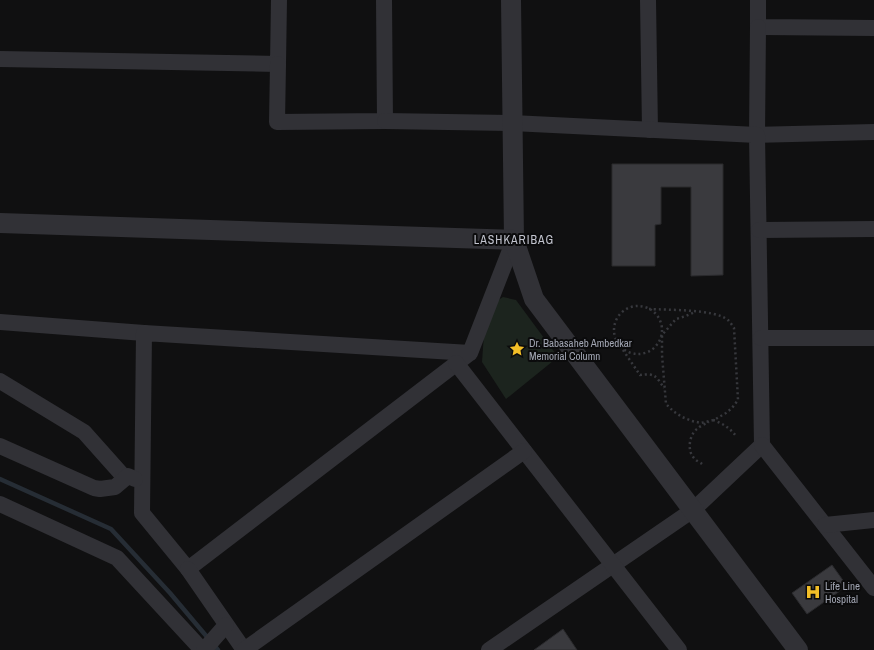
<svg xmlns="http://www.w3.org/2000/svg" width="874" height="650" font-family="'Archivo Narrow',sans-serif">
<rect width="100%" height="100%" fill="#101011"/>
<path fill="#1c241e" d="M 503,297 L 516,300 L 558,357 L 506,399 L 482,362 L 484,334 L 492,304 Z"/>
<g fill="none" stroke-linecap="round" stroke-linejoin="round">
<path stroke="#262d35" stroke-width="4.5" d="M 0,479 L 111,529 L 170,593 L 218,650"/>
</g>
<g fill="#3a3a3e" stroke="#2a2a2d">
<path d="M 612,164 L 723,164 L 723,275 L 691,276 L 691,187 L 661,187 L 661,224 L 655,225 L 655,266 L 612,266 Z"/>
<path d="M 832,565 L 847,586 L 807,614 L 792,593 Z"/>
<path d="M 563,629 L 577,650 L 534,650 Z"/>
</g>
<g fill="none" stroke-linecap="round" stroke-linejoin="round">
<g stroke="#37383d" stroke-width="2.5" stroke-dasharray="2 3" stroke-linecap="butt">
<circle cx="638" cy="330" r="24"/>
<path d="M 649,309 C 667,310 715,309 728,320 C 730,322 732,325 734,328 L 738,400 L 732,408 L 726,413 L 714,420 L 701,423 L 692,421 L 682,417 L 673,411 L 666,404 L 662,355 L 662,335 L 676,319 L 686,316 L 695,312"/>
<path d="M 623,350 L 640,375 C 655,373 656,376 664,388"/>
<path d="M 713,420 C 722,423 730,428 736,436"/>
<path d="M 702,464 C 700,462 696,461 694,458 C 687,451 689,435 697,429 C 700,426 705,424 709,422"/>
</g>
<g stroke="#313136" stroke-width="16">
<path d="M 648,0 L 650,130"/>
<path d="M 758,0 L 758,27 L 874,28"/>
<path d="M 758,27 L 757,135 L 874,132"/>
<path d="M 0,59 L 278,64 L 279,0"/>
<path d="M 278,64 L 277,122 L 385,121 L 384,0"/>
<path d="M 385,121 L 512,123 L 757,135 L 762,445 L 693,510 L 489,650"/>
<path d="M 759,230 L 874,229"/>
<path d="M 0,322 L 144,333"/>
<path d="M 761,338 L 874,338"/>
<path d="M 470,353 L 188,569 L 142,513 L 144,333 L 470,353 L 514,240"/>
<path d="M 456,363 L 679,650"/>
<path d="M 0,381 L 84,432 L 125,478"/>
<path d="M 762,445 L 874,588"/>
<path d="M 0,446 L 94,488 L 100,489 L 115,487 L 128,476 L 135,479"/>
<path d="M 0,504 L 117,558 L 202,650"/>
<path d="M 825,525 L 874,520"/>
<path d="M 188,569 L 244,650"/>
<path d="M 204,650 L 226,625"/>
<path d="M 244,650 L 524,451"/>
</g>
<g stroke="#313136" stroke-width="20">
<path d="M 511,0 L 514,240 L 534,299 L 798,650"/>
<path d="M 0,223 L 514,240"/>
</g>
</g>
<defs>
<g id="sight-bare" transform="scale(1.2)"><path d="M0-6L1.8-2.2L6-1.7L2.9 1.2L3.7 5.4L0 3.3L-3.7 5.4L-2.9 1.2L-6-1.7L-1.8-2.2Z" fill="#f2be27" stroke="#0b0b0c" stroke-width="2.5" paint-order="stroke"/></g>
<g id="hospital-bare" transform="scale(1.2)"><path d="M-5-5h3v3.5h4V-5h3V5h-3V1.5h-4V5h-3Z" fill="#f2be27" stroke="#0b0b0c" stroke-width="2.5" paint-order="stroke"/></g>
</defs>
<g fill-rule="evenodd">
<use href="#sight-bare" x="517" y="349"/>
<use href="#hospital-bare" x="813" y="592"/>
</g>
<g text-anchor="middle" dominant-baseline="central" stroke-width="4" stroke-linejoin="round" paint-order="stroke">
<g font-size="11" fill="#a1a5b2" stroke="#0b0b0c" text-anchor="start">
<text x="529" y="343">Dr. Babasaheb Ambedkar<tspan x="529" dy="13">Memorial Column</tspan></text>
<text x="825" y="586">Life Line<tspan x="825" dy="13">Hospital</tspan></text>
</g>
<g font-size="12" letter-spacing="1" fill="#c2c4ce" stroke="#0b0b0c">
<text x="514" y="240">LASHKARIBAG</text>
</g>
</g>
</svg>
